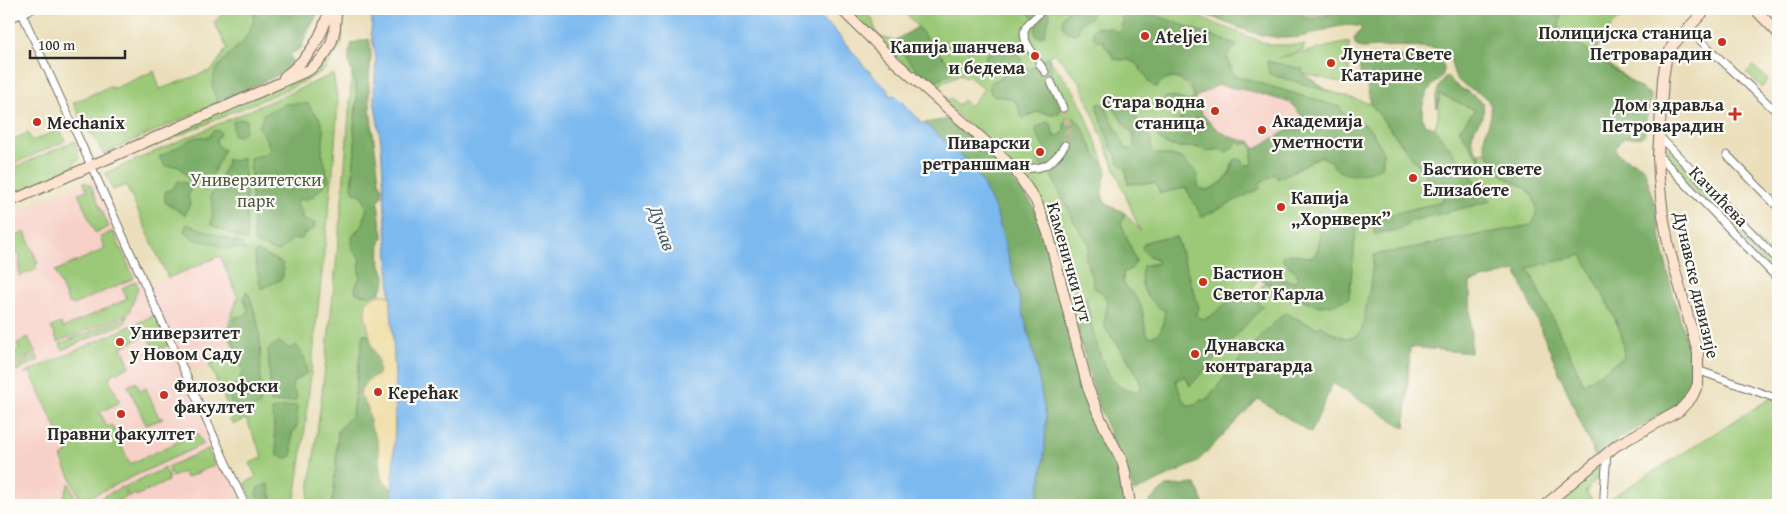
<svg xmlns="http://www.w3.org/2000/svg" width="1787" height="514" font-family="'Gentium Book Plus',serif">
<rect width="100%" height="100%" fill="#fdfcf7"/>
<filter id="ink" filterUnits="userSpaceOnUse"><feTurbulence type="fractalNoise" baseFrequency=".02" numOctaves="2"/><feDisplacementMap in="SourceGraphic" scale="10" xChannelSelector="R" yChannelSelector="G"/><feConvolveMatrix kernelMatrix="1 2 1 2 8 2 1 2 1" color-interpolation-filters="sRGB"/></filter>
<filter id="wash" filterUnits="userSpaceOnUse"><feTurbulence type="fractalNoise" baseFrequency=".0096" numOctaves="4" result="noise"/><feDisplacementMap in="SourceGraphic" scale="20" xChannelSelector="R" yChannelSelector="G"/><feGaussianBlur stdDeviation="1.12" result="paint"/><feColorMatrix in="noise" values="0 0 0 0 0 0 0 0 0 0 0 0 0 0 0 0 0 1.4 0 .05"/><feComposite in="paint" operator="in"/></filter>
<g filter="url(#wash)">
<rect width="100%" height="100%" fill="#eadeba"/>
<g fill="#f7d1c8">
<path d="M 1218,85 L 1250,91 L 1291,103 L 1305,120 L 1255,149 L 1250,141 L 1236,141 L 1214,127 L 1203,118 L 1194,102 L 1196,97 Z"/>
<path d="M 94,179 L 144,288 L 220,256 L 238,297 L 236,352 L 184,375 L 245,505 L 9,505 L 9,217 Z"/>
</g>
<g fill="#9bc977" stroke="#637a51" fill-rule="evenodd">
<path d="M 227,9 L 255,10 L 253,24 L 243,43 L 233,50 L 218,103 L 103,154 L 94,136 L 88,132 L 73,103 L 108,87 L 115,88 L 154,71 L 160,89 L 212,70 L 227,48 L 214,22 Z"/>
<path d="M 337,9 L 343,9 L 342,43 L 325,69 L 304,82 L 236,111 L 230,112 L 225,116 L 109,165 L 106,160 L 271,86 L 325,56 Z"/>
<path d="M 844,9 L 855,9 L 867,13 L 872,18 L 876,32 L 881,37 L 894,41 L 911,64 L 933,83 L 956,70 L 937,51 L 903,9 L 1178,9 L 1270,45 L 1305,45 L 1303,50 L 1278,58 L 1349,42 L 1349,70 L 1346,84 L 1302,73 L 1303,69 L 1269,73 L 1371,104 L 1432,184 L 1448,183 L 1442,202 L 1321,231 C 1314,249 1324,263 1295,254 L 1287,265 L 1297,272 L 1298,276 L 1295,282 L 1279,279 L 1263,273 C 1258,279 1253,289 1246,294 C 1242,297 1236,298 1231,300 C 1221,306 1207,327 1196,315 L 1199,308 L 1177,238 L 1150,241 L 1148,256 L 1155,258 L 1158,263 L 1143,266 C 1137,285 1148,302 1165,311 C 1163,323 1164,335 1149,337 C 1142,326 1145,313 1139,302 C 1133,290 1119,288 1124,272 L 1131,268 L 1136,261 L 1121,223 L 1124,217 L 1124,212 L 1140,231 L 1080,82 L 1054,53 L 1048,57 L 1074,91 L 1085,113 L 1105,165 L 1097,158 L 1086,136 L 1067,118 L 1064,123 L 1065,131 L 1059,136 L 1053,135 L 1051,124 L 1046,149 L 1047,154 L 1043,156 L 1046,168 L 1050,173 L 1075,223 L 1089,243 L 1089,250 L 1085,258 L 1093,277 L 1094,287 C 1097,290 1102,292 1104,295 C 1111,306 1103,316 1105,328 C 1114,340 1143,376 1141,390 C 1102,402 1091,322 1086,297 C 1077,308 1079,323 1079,337 L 1039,200 L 942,98 L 944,96 L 949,100 L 951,98 L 958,105 L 963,100 L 970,106 L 984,89 L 968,76 L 965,78 L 960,74 L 932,89 ZM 1135,11 L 1236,44 L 1227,56 L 1233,75 L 1339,107 L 1347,118 L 1362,123 L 1371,130 L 1383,152 L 1383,163 L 1337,169 L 1331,161 L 1321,156 L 1278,179 L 1275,174 L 1258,184 L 1260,188 L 1202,216 L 1186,188 L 1160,193 L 1155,183 L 1128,183 L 1126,170 L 1118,162 L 1116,154 L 1112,149 L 1097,109 L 1098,104 L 1105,106 L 1125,149 L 1132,149 L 1134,147 C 1136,128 1127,132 1121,120 C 1118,114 1118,106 1116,100 L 1140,121 L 1151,142 L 1150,150 L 1153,153 L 1179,157 L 1193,170 L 1198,186 L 1201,189 L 1208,190 C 1221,184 1230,178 1232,163 C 1239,163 1245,166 1252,165 L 1253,162 L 1252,155 L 1253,148 L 1250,143 L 1246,144 L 1238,142 L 1229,150 L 1224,152 L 1221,149 L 1208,151 L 1196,147 L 1179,147 L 1166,145 L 1157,133 C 1162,122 1176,126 1182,117 L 1178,110 L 1168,109 L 1172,96 L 1188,101 L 1194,99 C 1194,94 1193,92 1189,88 C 1176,72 1167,81 1148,81 L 1146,75 L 1140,70 L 1140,66 L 1129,60 L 1118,60 L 1112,56 L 1104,41 L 1102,41 L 1100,27 L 1118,33 L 1124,20 L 1124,13 ZM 1009,44 L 1029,70 L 1046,58 C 1053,72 1045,73 1048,84 C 1052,100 1057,94 1053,114 L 1037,112 L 1027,117 L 1019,112 L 1019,107 C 1015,99 1005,96 996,97 L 992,81 L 1002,78 L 1004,71 L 999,66 L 995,66 Z"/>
<path d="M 1301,9 L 1361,9 L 1309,17 L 1304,17 Z"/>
<path d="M 1563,9 L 1628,9 L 1612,26 L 1594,52 L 1634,84 L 1558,30 Z"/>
<path d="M 1753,66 L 1768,79 L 1762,87 L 1746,73 Z"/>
<path d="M 352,72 L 357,95 L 354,127 L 355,147 L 354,169 L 351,180 L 354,192 L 362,195 L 367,208 L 363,224 L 355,232 L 352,249 L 359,257 C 360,262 360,277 359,282 L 369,295 L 380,291 L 380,295 L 371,298 C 363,314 367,320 371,336 L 363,334 L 352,415 L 338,431 L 334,491 L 331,505 L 307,505 C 328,361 342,217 352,72 Z"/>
<path d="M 333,74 L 338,103 L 333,170 L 304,438 L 294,505 L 254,505 L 245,483 L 256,477 L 250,463 L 263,457 L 246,419 L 234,424 L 229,420 L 233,418 L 209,364 L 236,352 L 226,332 L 238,297 L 220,256 L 168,278 L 126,185 L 113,190 L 106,173 Z"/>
<path d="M 1440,94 L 1475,110 L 1459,130 L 1482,158 L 1479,153 L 1486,152 C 1492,160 1498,170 1506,177 C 1511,182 1518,183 1523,187 C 1537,197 1541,210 1532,225 L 1374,255 L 1370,287 L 1362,330 C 1349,347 1335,333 1320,326 L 1318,328 L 1261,336 L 1205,401 L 1191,406 C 1180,402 1179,390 1175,380 L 1186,376 L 1189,385 L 1262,306 L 1253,299 L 1265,282 L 1312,304 L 1321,306 L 1349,298 L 1356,229 L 1374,225 L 1375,234 L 1401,229 L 1411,221 L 1491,201 L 1434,128 C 1440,117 1437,107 1440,94 Z"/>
<path d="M 60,129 L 65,141 L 9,166 L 9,141 L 28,133 L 32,141 Z"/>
<path d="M 75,141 L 79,158 L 72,168 L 9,198 L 9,170 Z"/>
<path d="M 1662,141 L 1778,262 L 1778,278 L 1662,157 Z"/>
<path d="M 83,182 L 87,183 L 91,186 L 109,227 L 95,233 L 78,193 L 87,190 Z"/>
<path d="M 113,231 L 134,278 L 73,305 L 71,303 L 69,304 L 55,271 L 105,249 L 100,237 Z"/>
<path d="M 25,232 L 38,263 L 35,265 L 37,269 L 19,276 L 20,255 L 15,254 L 12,247 L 9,249 L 9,239 Z"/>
<path d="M 1582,255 L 1608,304 L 1621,332 L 1625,357 L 1584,384 L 1528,268 Z"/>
<path d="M 136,281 L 138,288 L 129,313 L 58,342 L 51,327 L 61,323 L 63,328 L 127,299 L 122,288 Z"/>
<path d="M 155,315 L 169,345 L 155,351 L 147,335 L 122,347 L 130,366 L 111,375 L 109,379 L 120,402 L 100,412 L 107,427 L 112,425 L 130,464 L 197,433 L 203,444 L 81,501 L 61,457 L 68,453 L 30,372 L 25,374 L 25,373 Z"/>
<path d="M 128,316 L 125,323 L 62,350 L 60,344 Z"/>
<path d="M 28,337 L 36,353 L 9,365 L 9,354 L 19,349 L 17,343 Z"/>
<path d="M 37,355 L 39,360 L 9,374 L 9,368 Z"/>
<path d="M 136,382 L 140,390 L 146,388 L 159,418 L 162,417 L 163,419 L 146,425 L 128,386 Z"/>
<path d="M 1771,398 L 1778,400 L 1778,505 L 1613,505 L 1611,498 Z"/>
<path d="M 208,449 L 215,465 L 186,478 L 183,472 L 172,477 L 167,467 Z"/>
<path d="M 1603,464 L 1603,473 L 1589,486 L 1588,492 L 1585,491 L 1597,505 L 1553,505 Z"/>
<path d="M 165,468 L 169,478 L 167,479 L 168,481 L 136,496 L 135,494 L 129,497 L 124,487 Z"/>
<path d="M 69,483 L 77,502 L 70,505 L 61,505 Z"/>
<path d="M 122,487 L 127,497 L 110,505 L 103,505 L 100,498 Z"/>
</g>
<g fill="#7cad68" stroke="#546c4a" fill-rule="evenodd">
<path d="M 254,9 L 319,9 C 315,22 304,34 302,47 L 290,55 L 293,65 L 276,76 L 218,103 C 215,95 211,89 213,80 C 214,66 231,53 241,44 C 249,36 255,20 254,9 Z"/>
<path d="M 1028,9 L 1049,9 L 1050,16 L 1044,35 L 1040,37 L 1036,35 L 1035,30 L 1038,23 L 1030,15 Z"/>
<path d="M 1069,9 L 1092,9 L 1093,12 L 1090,18 C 1082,21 1080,23 1078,32 L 1075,34 C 1059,32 1059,19 1069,9 Z"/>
<path d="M 1139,9 L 1237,45 L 1227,56 L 1233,75 L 1339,107 L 1347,118 L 1367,126 L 1371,130 L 1383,152 L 1382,167 C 1371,172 1350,179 1339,171 C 1331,165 1332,160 1321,156 L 1278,179 L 1275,174 L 1258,184 L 1261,188 L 1202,217 L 1186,188 L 1160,193 L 1155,183 L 1128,184 L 1126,170 L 1118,162 L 1116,154 L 1112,149 L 1097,109 L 1098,104 L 1101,103 L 1105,106 L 1126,149 L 1132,149 L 1134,147 L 1133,133 L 1122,121 L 1111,105 L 1109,101 L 1111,98 C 1124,102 1145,124 1150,137 C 1153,143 1149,147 1153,153 L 1179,157 L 1184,160 L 1187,166 L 1191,167 L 1197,175 L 1198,186 L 1201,189 L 1208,190 C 1217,186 1228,180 1231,171 C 1232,166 1232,163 1235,159 L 1240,159 L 1244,165 L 1252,165 L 1253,162 L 1252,155 L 1253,148 L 1250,143 L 1243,144 L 1238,142 L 1227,152 L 1224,152 L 1221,149 L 1208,151 L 1196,147 L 1179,147 L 1166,144 L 1159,139 L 1157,133 L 1160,128 L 1179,123 L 1182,117 L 1178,110 L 1164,108 L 1162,100 C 1171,92 1180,101 1191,101 L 1194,99 C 1193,79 1168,69 1157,87 C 1150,86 1148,81 1146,75 L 1142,73 L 1140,66 L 1129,60 L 1114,59 L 1109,50 L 1105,47 L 1104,41 L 1099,41 L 1093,37 L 1093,31 L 1095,27 L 1111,28 L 1118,33 L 1124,20 L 1121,18 L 1121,14 ZM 1218,85 L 1250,91 L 1291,103 L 1305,120 L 1255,149 L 1250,141 C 1224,140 1207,123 1194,102 L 1196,97 Z"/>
<path d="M 1192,9 L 1299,9 C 1300,15 1303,18 1309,19 L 1364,9 L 1563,9 L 1558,30 L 1634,84 L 1651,95 C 1651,109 1643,120 1645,134 L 1641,137 L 1624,138 C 1600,157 1637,160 1644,168 L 1655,205 L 1663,250 L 1671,287 L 1695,372 L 1692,389 L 1686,400 L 1672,410 L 1616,440 L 1596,459 L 1516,271 L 1470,282 L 1471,353 L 1410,347 L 1405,428 L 1333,383 L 1311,433 L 1258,399 L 1196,463 L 1134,492 L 1098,405 L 1079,337 L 1079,317 L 1081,303 L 1086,297 C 1091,321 1102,402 1141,390 C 1144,377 1114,340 1105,328 C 1103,317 1111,306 1104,295 C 1102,292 1097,290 1094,287 C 1093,276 1081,258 1089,250 L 1089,243 L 1075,223 L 1050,173 L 1037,161 L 1038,158 L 1046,156 L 1047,152 C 1044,144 1033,135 1037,127 L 1047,122 L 1051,124 L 1053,135 L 1056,137 C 1067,134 1063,128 1065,120 L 1067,118 L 1074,118 C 1086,126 1088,145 1097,157 C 1100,162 1105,164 1107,170 C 1103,184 1096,198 1112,207 C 1116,210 1120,209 1124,212 L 1124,217 L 1121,223 L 1136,261 L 1131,269 L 1124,272 C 1119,288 1133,290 1139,302 C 1145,313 1142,326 1149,337 C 1163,336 1163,323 1165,311 C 1148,301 1137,286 1143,266 L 1158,263 L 1155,258 C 1148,255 1144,254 1142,246 C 1149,237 1166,239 1176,237 L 1199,308 L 1195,313 C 1204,328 1216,310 1224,305 C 1231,300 1238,297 1246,294 L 1263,306 L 1190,386 L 1186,376 L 1176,380 C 1180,393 1185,418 1201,399 L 1205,401 L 1253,344 L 1284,313 L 1318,328 L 1320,326 C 1335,333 1349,347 1362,330 L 1370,287 L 1374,255 L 1531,225 C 1541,210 1537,196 1522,186 C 1517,183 1510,181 1505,177 C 1499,170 1491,160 1487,152 C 1478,137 1493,124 1491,108 C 1489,93 1470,91 1460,82 C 1450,74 1455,60 1445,53 C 1431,43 1380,47 1362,48 L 1356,46 L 1354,39 L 1362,28 C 1345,19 1316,35 1299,37 C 1265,43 1223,21 1192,9 ZM 1582,255 L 1608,304 L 1621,332 L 1624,357 L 1584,384 L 1528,268 Z"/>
<path d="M 918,27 L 937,51 L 956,70 L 933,83 L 911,64 L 894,41 Z"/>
<path d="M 369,39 C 374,56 368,72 369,89 C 370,119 376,150 379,181 L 382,187 L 382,195 L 378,203 L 381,226 L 383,233 L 383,238 L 380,241 C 380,248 379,255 380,262 C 381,267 385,272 385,277 C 386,294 369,298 356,293 L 355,288 L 360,277 L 359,271 L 360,262 L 359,257 L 352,249 L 352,237 L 363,224 L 367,208 L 362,195 L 354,192 L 352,188 L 355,147 L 354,127 L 357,103 L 356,86 L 349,63 L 349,52 L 352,43 Z"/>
<path d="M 1009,44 L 1029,70 L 1048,57 L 1052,70 L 1048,78 L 1048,84 L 1060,109 L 1058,114 L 1053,114 L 1037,112 L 1023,118 L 1020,116 C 1019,113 1020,110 1019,107 C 1016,95 999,98 992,95 C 986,84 991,81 1002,78 L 1004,71 L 999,66 L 989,67 L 985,63 L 986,55 Z"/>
<path d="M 1372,56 L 1428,57 L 1441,62 C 1443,65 1444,67 1444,70 C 1443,79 1433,83 1429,90 C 1424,97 1418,117 1426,125 C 1427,125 1433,128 1434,128 L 1491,201 L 1411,221 L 1402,229 L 1374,234 L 1374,225 L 1356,229 L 1349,298 C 1336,304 1326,308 1313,304 L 1258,278 L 1263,273 L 1279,279 L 1295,282 L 1298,276 C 1296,269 1288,267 1283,261 L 1283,257 C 1293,249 1302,260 1311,257 C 1322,254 1318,239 1321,231 L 1442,202 L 1448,183 L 1433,184 L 1371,104 L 1366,83 L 1360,73 L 1360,64 L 1364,57 Z"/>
<path d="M 1267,61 L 1303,69 L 1302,73 L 1330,92 L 1269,74 Z"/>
<path d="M 1446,76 C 1457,89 1473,92 1483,104 C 1486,121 1474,123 1472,137 C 1470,147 1480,152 1482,162 L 1459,130 L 1475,110 L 1440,94 L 1437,108 C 1434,94 1438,87 1446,76 Z"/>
<path d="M 300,103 L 309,104 L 312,111 L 319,117 L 324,133 L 322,152 L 329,180 L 314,196 L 305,200 L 299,199 L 296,204 L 302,212 L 302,220 L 315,223 L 314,228 L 304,234 L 302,239 L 293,239 L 278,252 L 254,243 L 250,158 L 266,154 L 270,149 L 266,138 L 258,126 L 262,121 L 263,114 L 285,104 Z"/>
<path d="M 240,119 L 247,119 L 245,131 L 240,136 L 233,135 L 233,121 Z"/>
<path d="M 950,119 L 995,158 L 1032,204 L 1045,236 L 1082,383 L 1117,462 L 1121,475 L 1125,505 L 1036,505 L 1044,459 L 1046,418 L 1035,358 L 996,211 L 953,148 L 924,123 Z"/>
<path d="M 218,130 L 221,133 L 216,140 L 218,146 L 224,150 L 205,191 L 199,182 L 190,180 L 179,166 L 165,166 L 159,157 L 196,137 L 209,137 L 213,131 Z"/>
<path d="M 243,158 L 246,180 L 247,241 L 211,225 L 213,203 L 210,197 L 224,170 L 228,159 L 232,161 Z"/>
<path d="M 178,181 L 186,183 L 191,190 L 188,197 L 190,204 L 185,215 L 165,202 L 165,192 L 173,188 Z"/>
<path d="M 187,224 L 242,244 L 246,251 L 234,248 L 225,249 L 212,243 L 195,240 L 184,231 Z"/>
<path d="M 255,252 L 260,252 L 282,263 L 284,269 L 282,279 L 261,289 L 255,260 Z"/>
<path d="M 246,291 L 248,292 C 252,305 257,316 259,330 C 262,352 260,382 260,405 L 237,414 L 228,395 L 230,387 L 238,382 L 243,371 L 230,331 L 235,317 L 245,316 L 248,311 L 244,298 Z"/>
<path d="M 363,334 L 371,336 C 372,346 384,366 377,375 C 375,379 370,379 367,382 C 364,385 362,389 360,392 L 368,408 L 371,427 L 378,442 L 381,477 L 393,490 L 392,505 L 331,505 L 334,491 L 338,431 L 352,415 Z"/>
<path d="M 279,342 L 290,349 L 296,345 L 305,358 L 307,373 L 293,382 L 292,388 L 297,397 L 295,401 L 271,403 L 268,349 Z"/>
<path d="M 297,405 L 297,426 L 292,433 L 292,456 L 287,458 L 277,455 L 272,410 Z"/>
<path d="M 267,484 L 269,485 L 273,505 L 259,505 L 256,493 L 258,488 Z"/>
<path d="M 1196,484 L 1204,505 L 1149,505 L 1149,502 L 1166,486 Z"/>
</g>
<path fill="#eeda9e" stroke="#8c8264" d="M 380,295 L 387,295 L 391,297 L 396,391 L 393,490 L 381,477 L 378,442 L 371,427 L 368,408 L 360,395 C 362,386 367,378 377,376 L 379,371 L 378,360 L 372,346 L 365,314 L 366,303 L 371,298 Z"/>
<path fill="#7cb9ef" stroke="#54728d" d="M 373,9 L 813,9 L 819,18 L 831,26 L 866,68 L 889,91 L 889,95 L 896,96 L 919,119 L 919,123 L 924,123 L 966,160 L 979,177 L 996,211 L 1035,358 L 1046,418 L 1044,459 L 1036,505 L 392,505 L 396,391 L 381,142 L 374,99 L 376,58 L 371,32 Z"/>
</g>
<g filter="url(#ink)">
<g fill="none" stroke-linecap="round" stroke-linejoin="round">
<path stroke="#c4ba9d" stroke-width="7" stroke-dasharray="7 3.5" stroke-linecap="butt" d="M 1063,108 L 1069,129 L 1065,145"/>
<g stroke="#6e6a5d" stroke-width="9">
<g id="street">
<path d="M 20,9 L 245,505"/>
<path d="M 9,19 L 32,9"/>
<path d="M 1687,28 L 1778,113"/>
<path d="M 1035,56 C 1027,44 1017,33 1031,21 C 1036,17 1039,14 1042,9"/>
<path d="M 1039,63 L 1045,72"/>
<path d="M 1051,82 L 1063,108"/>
<path d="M 1659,136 L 1778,260"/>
<path d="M 1658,155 L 1778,279"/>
<path d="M 1727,155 L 1778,207"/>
<path d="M 1011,164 C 1037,173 1051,168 1065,145"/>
<path d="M 1700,371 L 1778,399"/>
<path d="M 1604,505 L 1604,494 L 1607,452"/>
</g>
</g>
<g stroke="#6e6a5d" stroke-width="12">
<g id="secondary">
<path d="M 841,9 L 893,60 L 995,150 L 1015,170 L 1036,201 L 1048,233 L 1088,388 L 1101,420 L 1122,461 L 1125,472 L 1130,505"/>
<path d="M 1755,9 L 1778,33"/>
<path d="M 284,77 C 307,60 323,37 329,9"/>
<path d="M 9,202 L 309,70 C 332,53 336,36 336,9"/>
<path d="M 1545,505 L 1617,445 L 1679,411 L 1692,397 L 1698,384 L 1698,353 L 1669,248 L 1663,215 L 1659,178 L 1658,155 L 1663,79 L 1666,60 L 1672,46 L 1706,9"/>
</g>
</g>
<use href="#street" stroke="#fff" stroke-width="7"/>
<use href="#secondary" stroke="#fde4d0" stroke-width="10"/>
</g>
</g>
<g fill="#c8321e" stroke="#fdfcf7" stroke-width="2">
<circle cx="1145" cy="36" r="5"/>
<circle cx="1722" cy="42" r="5"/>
<circle cx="1035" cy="56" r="5"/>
<circle cx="1331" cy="63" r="5"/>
<circle cx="1215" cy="111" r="5"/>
<path d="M1732.5 106.5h5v5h5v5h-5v5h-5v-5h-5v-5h5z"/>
<circle cx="37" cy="122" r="5"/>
<circle cx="1262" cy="130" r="5"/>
<circle cx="1040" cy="152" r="5"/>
<circle cx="1413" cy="178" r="5"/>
<circle cx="1281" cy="207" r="5"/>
<circle cx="1203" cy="282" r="5"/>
<circle cx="120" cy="342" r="5"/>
<circle cx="1195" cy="354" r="5"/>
<circle cx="378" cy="392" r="5"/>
<circle cx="164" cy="395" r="5"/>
<circle cx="121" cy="414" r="5"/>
</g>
<g text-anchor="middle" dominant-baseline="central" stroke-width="4.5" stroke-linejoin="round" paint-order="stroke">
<g font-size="18" font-weight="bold" fill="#2b2b2b" stroke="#fdfcf7" text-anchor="start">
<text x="1712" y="32" text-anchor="end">Полицијска станица<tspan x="1712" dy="21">Петроварадин</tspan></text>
<text x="1155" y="36">Ateljei</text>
<text x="1025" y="46" text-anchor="end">Капија шанчева<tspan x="1025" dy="21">и бедема</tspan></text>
<text x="1341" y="53">Лунета Свете<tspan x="1341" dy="21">Катарине</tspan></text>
<text x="1205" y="101" text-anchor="end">Стара водна<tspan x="1205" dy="21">станица</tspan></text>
<text x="1724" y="104" text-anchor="end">Дом здравља<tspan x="1724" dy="21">Петроварадин</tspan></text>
<text x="1272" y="120">Академија<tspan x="1272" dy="21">уметности</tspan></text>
<text x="47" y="122">Mechanix</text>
<text x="1030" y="142" text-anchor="end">Пиварски<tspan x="1030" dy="21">ретраншман</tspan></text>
<text x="1423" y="168">Бастион свете<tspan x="1423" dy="21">Елизабете</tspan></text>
<text x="1291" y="197">Капија<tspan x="1291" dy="21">„Хорнверк”</tspan></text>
<text x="1213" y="272">Бастион<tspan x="1213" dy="21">Светог Карла</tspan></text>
<text x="130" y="332">Универзитет<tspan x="130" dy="21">у Новом Саду</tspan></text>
<text x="1205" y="344">Дунавска<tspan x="1205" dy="21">контрагарда</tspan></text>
<text x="174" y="385">Филозофски<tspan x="174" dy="21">факултет</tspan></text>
<text x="388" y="392">Керећак</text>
<text x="121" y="433" text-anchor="middle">Правни факултет</text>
</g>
<g font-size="18" fill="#4d5a42" stroke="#fdfcf7">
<text x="256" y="179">Универзитетски<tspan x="256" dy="21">парк</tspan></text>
</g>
<g font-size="18" fill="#2b2b2b" stroke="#fdfcf7">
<text transform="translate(1719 196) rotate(46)">Качићева</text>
<text transform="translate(1070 262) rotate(74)">Каменички пут</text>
<text transform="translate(1697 285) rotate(77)">Дунавске дивизије</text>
</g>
<g font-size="19" font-style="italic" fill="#475d70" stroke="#fdfcf7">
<text transform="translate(663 228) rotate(71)">Дунав</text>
</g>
</g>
<rect width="1787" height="514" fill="none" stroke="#fdfcf7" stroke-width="30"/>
<path d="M30 50v8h95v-8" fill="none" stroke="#2b2b2b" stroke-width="2.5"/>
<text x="38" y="50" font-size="15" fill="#2b2b2b" stroke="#fdfcf7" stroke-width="4" paint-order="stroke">100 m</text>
</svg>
